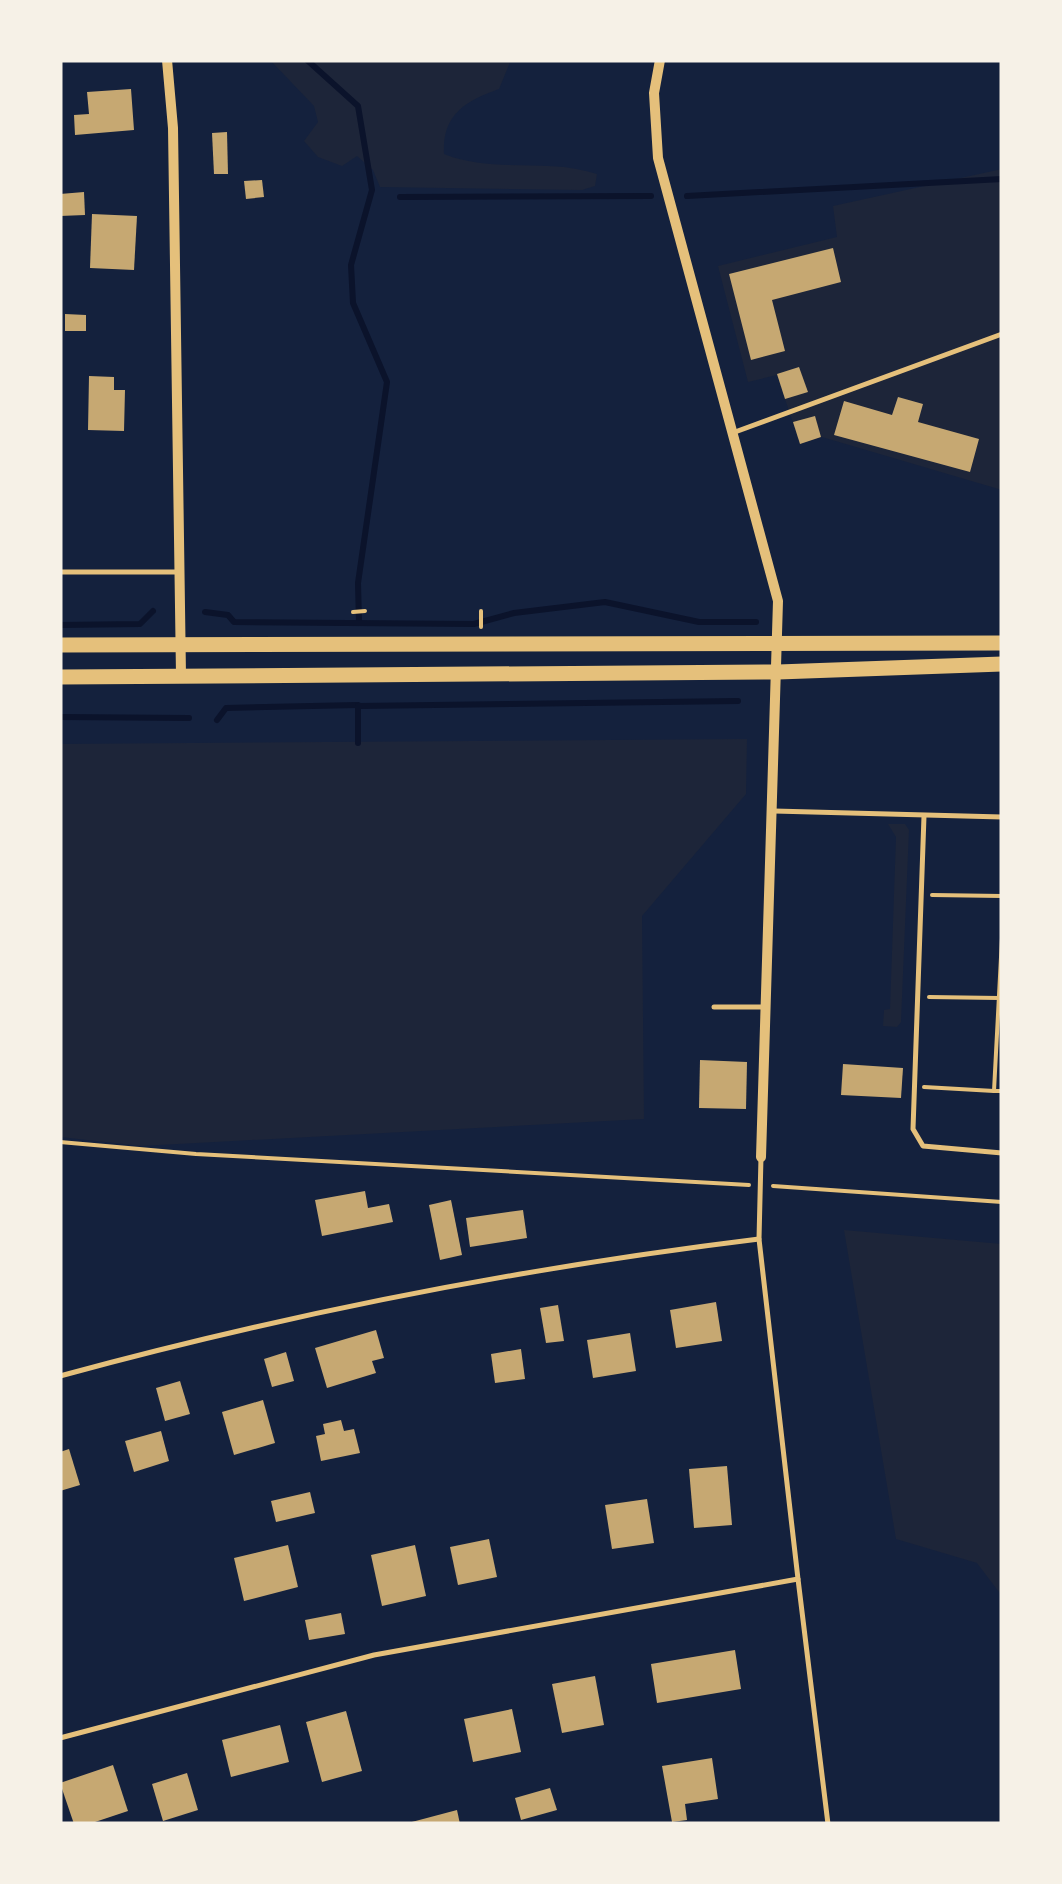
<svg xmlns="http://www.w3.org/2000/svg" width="1062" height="1884" font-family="Helvetica,sans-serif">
<rect width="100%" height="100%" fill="#14213d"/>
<g fill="#1d2539">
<path d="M 270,60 L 511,60 L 499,89 C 465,101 442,115 444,154 C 494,174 547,157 597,174 L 595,186 L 582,190 L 380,187 L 373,170 L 357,156 L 342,166 L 318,157 L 304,141 L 318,122 L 314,106 Z"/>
<path d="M 1002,169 L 1002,490 L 822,437 L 800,444 L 777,375 L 748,382 L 718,266 L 837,237 L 833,206 Z"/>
<path d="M 747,739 L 746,794 L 642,916 L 644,1119 L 141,1146 L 60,1137 L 60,744 Z"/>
<path d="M 888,824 L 905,824 L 909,830 L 901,1022 L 897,1027 L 883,1026 L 884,1010 L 890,1009 L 896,837 Z"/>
<path d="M 844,1230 L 1002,1244 L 1002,1596 L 977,1563 L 896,1539 Z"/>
</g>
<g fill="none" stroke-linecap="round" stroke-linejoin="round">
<g stroke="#0b132b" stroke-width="6">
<path d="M 307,60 L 358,106 L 372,190 L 351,265 L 353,303 L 387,382 L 358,583 L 359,622"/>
<path d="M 687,196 L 1002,179"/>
<path d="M 400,197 L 651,196"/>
<path d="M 205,612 L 228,615 L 234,622 L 474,624 L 514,613 L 605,602 L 699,622 L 756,622"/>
<path d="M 60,625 L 140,624 L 153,611"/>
<path d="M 60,717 L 189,718"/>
<path d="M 217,720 L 226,708 L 358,705"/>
<path d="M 358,743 L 358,706 L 738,701"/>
</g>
</g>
<g fill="#c6a872">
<path d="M 131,89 L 134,130 L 75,135 L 74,115 L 89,114 L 87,92 Z"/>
<path d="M 227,132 L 228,174 L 214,174 L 212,133 Z"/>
<path d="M 262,180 L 264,197 L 246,199 L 244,181 Z"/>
<path d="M 84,192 L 85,215 L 60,216 L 60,194 Z"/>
<path d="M 92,214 L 137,216 L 134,270 L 90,268 Z"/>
<path d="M 833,248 L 841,282 L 772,300 L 785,351 L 751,360 L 729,274 Z"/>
<path d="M 65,314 L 86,315 L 86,331 L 65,331 Z"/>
<path d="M 799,367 L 808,392 L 785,399 L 777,374 Z"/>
<path d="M 89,376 L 114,377 L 114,390 L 125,390 L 124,431 L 88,430 Z"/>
<path d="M 898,397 L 923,404 L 918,422 L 979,439 L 970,472 L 834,435 L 844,401 L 892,415 Z"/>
<path d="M 815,416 L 821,437 L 800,444 L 793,422 Z"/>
<path d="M 700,1060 L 747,1062 L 746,1109 L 699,1108 Z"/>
<path d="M 843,1064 L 903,1068 L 901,1098 L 841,1095 Z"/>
<path d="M 365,1191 L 368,1208 L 389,1204 L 393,1222 L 322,1236 L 315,1200 Z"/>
<path d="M 451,1200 L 462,1255 L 440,1260 L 429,1205 Z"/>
<path d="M 523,1210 L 527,1238 L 470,1247 L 466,1218 Z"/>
<path d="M 716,1302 L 722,1341 L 676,1348 L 670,1310 Z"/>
<path d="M 558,1305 L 564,1341 L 546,1343 L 540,1308 Z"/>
<path d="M 376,1330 L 384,1358 L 372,1361 L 376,1373 L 327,1388 L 315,1348 Z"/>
<path d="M 630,1333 L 636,1371 L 593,1378 L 587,1340 Z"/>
<path d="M 521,1349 L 525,1379 L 495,1383 L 491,1354 Z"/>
<path d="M 286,1352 L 294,1381 L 272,1387 L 264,1359 Z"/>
<path d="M 180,1381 L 190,1414 L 165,1421 L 156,1388 Z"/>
<path d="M 263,1400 L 275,1443 L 234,1455 L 222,1412 Z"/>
<path d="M 341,1420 L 344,1431 L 354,1429 L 360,1453 L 321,1461 L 316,1436 L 325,1434 L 323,1424 Z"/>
<path d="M 161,1431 L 169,1461 L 134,1472 L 125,1441 Z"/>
<path d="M 69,1449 L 80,1485 L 60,1491 L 60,1452 Z"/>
<path d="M 727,1466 L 732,1525 L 694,1528 L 689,1469 Z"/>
<path d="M 310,1492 L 315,1513 L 276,1522 L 271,1501 Z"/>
<path d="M 647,1499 L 654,1543 L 612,1549 L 605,1505 Z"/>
<path d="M 489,1539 L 497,1577 L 458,1585 L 450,1547 Z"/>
<path d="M 288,1545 L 298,1587 L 244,1601 L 234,1558 Z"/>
<path d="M 415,1545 L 426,1596 L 382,1606 L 371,1555 Z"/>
<path d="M 341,1613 L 345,1634 L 309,1640 L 305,1620 Z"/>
<path d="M 735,1650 L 741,1689 L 657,1703 L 651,1664 Z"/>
<path d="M 595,1676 L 604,1725 L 562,1733 L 552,1684 Z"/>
<path d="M 512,1709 L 521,1752 L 473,1762 L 464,1719 Z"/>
<path d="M 346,1711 L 362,1771 L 322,1782 L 306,1722 Z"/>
<path d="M 280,1725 L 289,1762 L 231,1777 L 222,1740 Z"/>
<path d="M 712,1758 L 718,1799 L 685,1804 L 687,1820 L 672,1822 L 662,1766 Z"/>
<path d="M 113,1765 L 128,1811 L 89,1824 L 74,1824 L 60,1783 Z"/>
<path d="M 187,1773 L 198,1810 L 163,1821 L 152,1784 Z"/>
<path d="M 550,1788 L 557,1810 L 521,1820 L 515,1798 Z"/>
<path d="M 457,1810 L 460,1824 L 408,1824 L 408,1823 Z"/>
</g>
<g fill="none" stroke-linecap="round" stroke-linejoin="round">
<g stroke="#e5c07b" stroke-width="4">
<path d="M 481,611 L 481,627"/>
<path d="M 353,612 L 365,611"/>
<path d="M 932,895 L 1002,896"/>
<path d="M 1002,938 L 994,1091 L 1002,1091"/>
<path d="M 929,997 L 999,998"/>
<path d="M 924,1087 L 994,1091"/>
<path d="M 60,1142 L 196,1154 L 749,1185"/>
<path d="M 773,1186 L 1002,1202"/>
</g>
<g stroke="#e5c07b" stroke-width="5">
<path d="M 735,432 L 1002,334"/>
<path d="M 60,572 L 179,572"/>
<path d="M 774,811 L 1002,817"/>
<path d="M 924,816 L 913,1129 L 923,1146 L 1002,1153"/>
<path d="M 714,1007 L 763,1007"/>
<path d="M 60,1376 C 291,1313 522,1268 759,1239"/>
<path d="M 798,1579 L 828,1824"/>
<path d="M 60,1738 L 374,1655 L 798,1579 L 759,1239 L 761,1157"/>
</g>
<g stroke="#e5c07b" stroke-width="10">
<path d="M 167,60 L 173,128 L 181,675"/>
<path d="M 660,60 L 654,93 L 658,158 L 778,601 L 761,1157"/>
</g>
<g stroke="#e5c07b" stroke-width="15">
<path d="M 60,645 L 1002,643"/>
<path d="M 60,677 L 778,672 L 1002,664"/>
</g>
</g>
<rect width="1062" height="1884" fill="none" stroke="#f6f1e7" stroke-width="125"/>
</svg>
